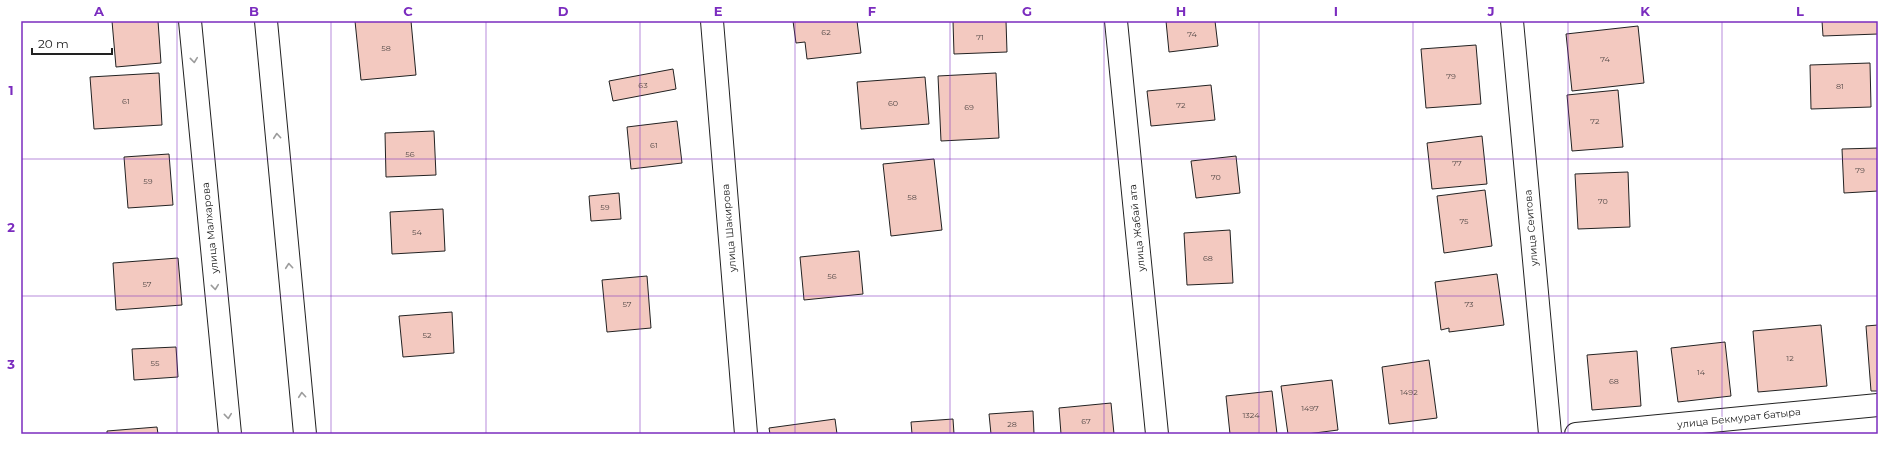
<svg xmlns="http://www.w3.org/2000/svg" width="1899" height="455" font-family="Montserrat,sans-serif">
<rect width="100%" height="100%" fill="#fff"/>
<g fill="#f3c9c0" stroke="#222">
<path d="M 112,21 L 158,21 L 161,63 L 116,67 Z"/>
<path d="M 355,21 L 411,21 L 416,75 L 361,80 Z"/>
<path d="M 793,21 L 857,21 L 861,53 L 807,59 L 805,42 L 796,43 Z"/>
<path d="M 953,21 L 1006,21 L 1007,52 L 954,54 Z"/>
<path d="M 1166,21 L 1215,21 L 1218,46 L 1169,52 Z"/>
<path d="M 1822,21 L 1878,21 L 1878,34 L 1823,36 Z"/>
<path d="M 1638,26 L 1644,83 L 1572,91 L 1566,34 Z"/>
<path d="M 1476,45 L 1481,104 L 1426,108 L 1421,49 Z"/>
<path d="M 1870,63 L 1871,107 L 1811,109 L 1810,65 Z"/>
<path d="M 673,69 L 676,89 L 613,101 L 609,81 Z"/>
<path d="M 159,73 L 162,125 L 94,129 L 90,77 Z"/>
<path d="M 996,73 L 999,138 L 941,141 L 938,76 Z"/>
<path d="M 925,77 L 929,124 L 861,129 L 857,82 Z"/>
<path d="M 1211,85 L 1215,120 L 1151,126 L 1147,91 Z"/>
<path d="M 1618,90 L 1623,147 L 1572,151 L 1567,95 Z"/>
<path d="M 677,121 L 682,163 L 631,169 L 627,127 Z"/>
<path d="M 434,131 L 436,175 L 386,177 L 385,133 Z"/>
<path d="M 1482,136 L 1487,184 L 1432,189 L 1427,143 Z"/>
<path d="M 1878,148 L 1878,191 L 1844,193 L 1842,149 Z"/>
<path d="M 169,154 L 173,205 L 128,208 L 124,157 Z"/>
<path d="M 1236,156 L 1240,193 L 1196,198 L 1191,161 Z"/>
<path d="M 934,159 L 942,230 L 891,236 L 883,164 Z"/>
<path d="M 1628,172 L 1630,227 L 1578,229 L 1575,174 Z"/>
<path d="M 1485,190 L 1492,246 L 1444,253 L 1437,196 Z"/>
<path d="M 619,193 L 621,219 L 591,221 L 589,196 Z"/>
<path d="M 443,209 L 445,251 L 392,254 L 390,212 Z"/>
<path d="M 1230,230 L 1233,283 L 1187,285 L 1184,233 Z"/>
<path d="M 859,251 L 863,294 L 804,300 L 800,257 Z"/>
<path d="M 178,258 L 182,305 L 116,310 L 113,263 Z"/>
<path d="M 1497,274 L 1504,325 L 1449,332 L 1449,328 L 1441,330 L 1435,282 Z"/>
<path d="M 647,276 L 651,328 L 607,332 L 602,280 Z"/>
<path d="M 452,312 L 454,353 L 403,357 L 399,316 Z"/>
<path d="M 1821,325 L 1827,386 L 1758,392 L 1753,331 Z"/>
<path d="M 1878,325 L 1878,391 L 1871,391 L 1866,326 Z"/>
<path d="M 1725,342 L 1731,396 L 1678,402 L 1671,348 Z"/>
<path d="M 176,347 L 178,377 L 134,380 L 132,349 Z"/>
<path d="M 1637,351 L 1641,406 L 1592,410 L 1587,355 Z"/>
<path d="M 1429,360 L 1437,418 L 1389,424 L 1382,367 Z"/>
<path d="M 1332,380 L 1338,430 L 1307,434 L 1288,434 L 1281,386 Z"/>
<path d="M 1272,391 L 1277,434 L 1230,434 L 1226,396 Z"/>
<path d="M 1111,403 L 1114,434 L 1061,434 L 1059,408 Z"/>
<path d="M 1033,411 L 1034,434 L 991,434 L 989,414 Z"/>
<path d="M 835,419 L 837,434 L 770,434 L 769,428 Z"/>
<path d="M 953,419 L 954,434 L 912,434 L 911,422 Z"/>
<path d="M 157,427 L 158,434 L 107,434 L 107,431 Z"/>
</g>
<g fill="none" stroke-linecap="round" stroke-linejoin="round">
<g stroke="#222" stroke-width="24">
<g id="minor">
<path d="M 190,21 L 230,434"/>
<path d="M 266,21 L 305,434"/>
<path d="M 712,21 L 746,434"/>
<path d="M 1116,21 L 1157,434"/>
<path d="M 1512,21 L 1550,434"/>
<path d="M 1576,434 L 1878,405"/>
</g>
</g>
<use href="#minor" stroke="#fff" stroke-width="22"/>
</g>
<defs><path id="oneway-chevron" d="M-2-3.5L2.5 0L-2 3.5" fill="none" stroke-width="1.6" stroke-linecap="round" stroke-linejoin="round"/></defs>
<g stroke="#9c9c9c">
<use href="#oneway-chevron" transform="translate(194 60) rotate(84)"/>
<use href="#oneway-chevron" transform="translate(277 136) rotate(-95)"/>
<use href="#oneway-chevron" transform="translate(289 266) rotate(-95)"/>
<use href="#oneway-chevron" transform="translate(215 287) rotate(84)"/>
<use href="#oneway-chevron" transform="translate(302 395) rotate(-95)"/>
<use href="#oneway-chevron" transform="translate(228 416) rotate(84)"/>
</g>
<path fill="none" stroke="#7b2cbf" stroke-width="1" stroke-opacity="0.55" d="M 177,21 L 177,434M 331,21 L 331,434M 486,21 L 486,434M 640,21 L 640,434M 795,21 L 795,434M 950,21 L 950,434M 1104,21 L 1104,434M 1259,21 L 1259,434M 1413,21 L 1413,434M 1568,21 L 1568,434M 1722,21 L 1722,434M 21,159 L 1878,159M 21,296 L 1878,296"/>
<g text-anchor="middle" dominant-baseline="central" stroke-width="3" stroke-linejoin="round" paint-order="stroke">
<g font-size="8" fill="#564c4a">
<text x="826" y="32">62</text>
<text x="1192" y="34">74</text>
<text x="980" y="37">71</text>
<text x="386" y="48">58</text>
<text x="1605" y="59">74</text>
<text x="1451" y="76">79</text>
<text x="643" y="85">63</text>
<text x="1840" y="86">81</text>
<text x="126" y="101">61</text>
<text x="893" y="103">60</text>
<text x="1181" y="105">72</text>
<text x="969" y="107">69</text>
<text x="1595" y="121">72</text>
<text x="654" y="145">61</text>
<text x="410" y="154">56</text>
<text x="1457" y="163">77</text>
<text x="1860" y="170">79</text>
<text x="1216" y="177">70</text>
<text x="148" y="181">59</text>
<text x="912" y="197">58</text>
<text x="1603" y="201">70</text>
<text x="605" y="207">59</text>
<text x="1464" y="221">75</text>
<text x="417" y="232">54</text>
<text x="1208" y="258">68</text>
<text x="832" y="276">56</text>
<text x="147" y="284">57</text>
<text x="627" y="304">57</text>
<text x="1469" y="304">73</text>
<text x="427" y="335">52</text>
<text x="1790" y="358">12</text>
<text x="155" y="363">55</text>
<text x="1701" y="372">14</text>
<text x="1614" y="381">68</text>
<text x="1409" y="392">1492</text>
<text x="1310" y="408">1497</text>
<text x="1251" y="415">1324</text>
<text x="1086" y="421">67</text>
<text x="1012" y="424">28</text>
</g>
<g font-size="10" fill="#222" stroke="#fff">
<text transform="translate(210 228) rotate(-96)">улица Малхарова</text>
<text transform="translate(729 228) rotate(-95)">улица Шакирова</text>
<text transform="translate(1137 228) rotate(-96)">улица Жабай ата</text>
<text transform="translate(1531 228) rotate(-95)">улица Сеитова</text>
<text transform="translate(1739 418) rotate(-6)">улица Бекмурат батыра</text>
</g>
</g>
<rect width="1899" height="455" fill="none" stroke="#ffffff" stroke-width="44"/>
<path d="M32 48v6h80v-6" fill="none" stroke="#222222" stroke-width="2"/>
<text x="38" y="48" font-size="12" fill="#222222" stroke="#ffffff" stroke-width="3" paint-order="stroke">20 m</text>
<rect x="22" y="22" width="1855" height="411" fill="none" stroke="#7b2cbf" stroke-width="1.5"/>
<g font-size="13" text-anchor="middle" font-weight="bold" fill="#7b2cbf">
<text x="99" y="16">A</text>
<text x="254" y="16">B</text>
<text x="408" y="16">C</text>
<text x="563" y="16">D</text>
<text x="718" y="16">E</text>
<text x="872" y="16">F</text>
<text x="1027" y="16">G</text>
<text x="1181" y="16">H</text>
<text x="1336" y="16">I</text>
<text x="1491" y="16">J</text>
<text x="1645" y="16">K</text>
<text x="1800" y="16">L</text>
<text x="11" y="95">1</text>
<text x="11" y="232">2</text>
<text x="11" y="369">3</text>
</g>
</svg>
